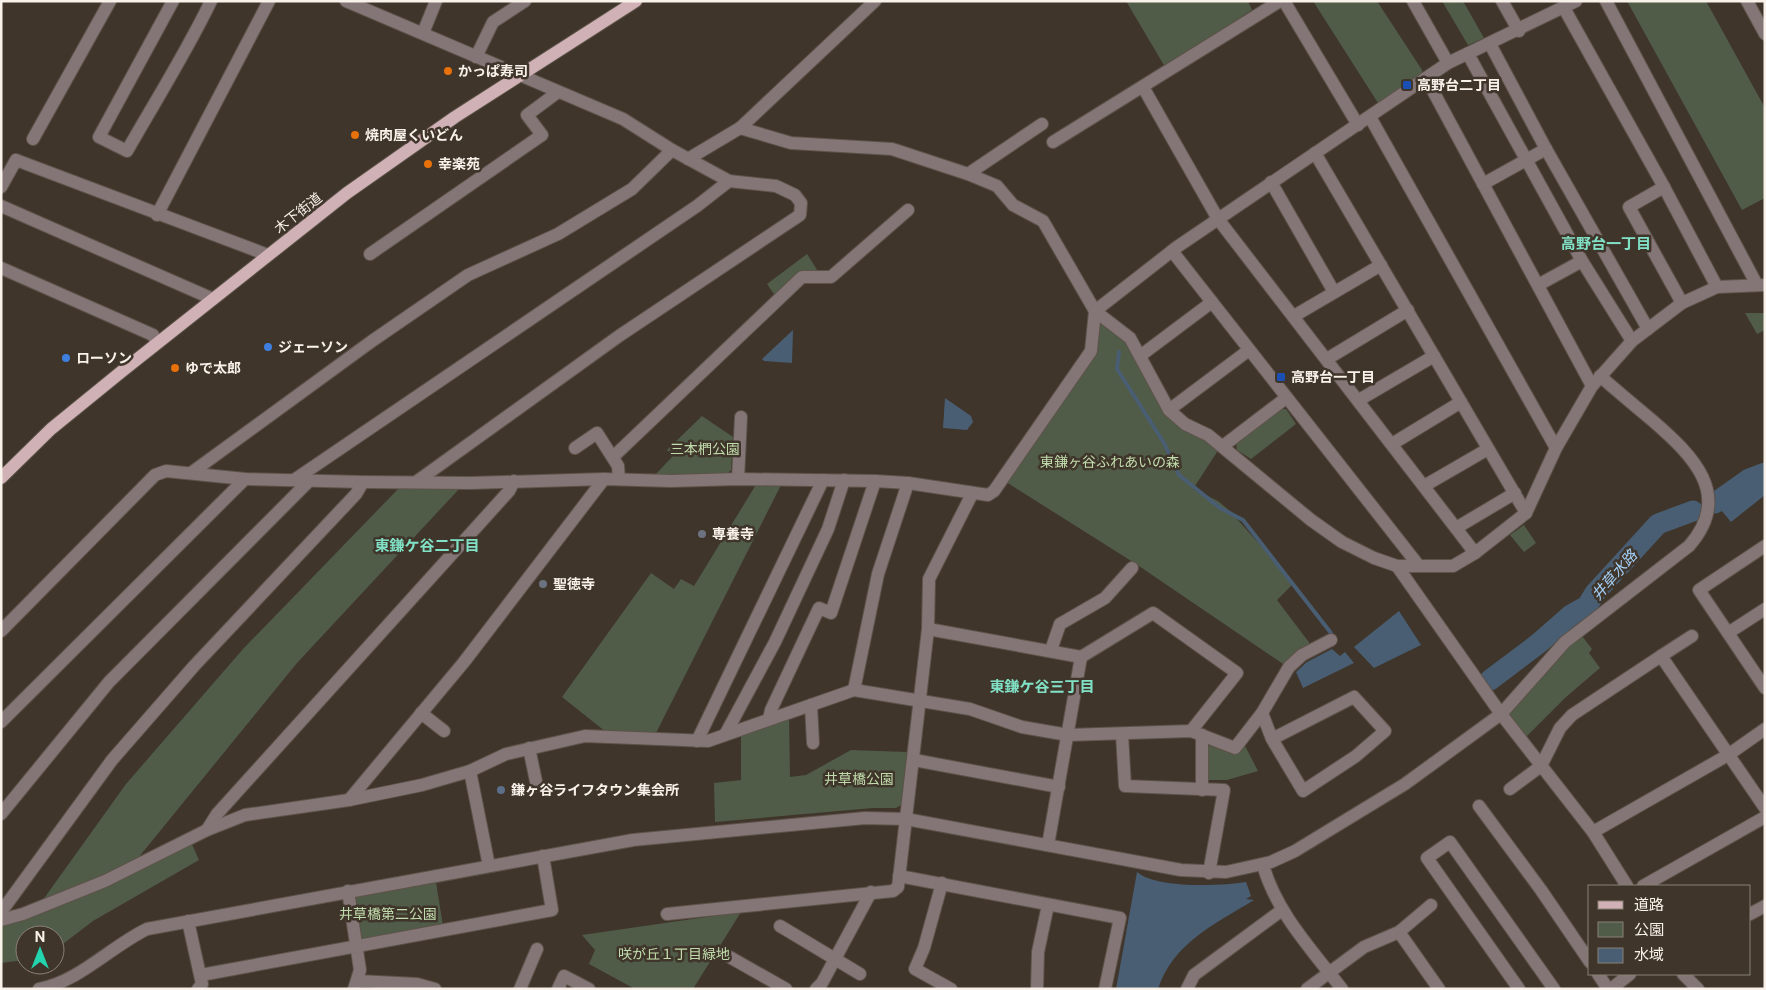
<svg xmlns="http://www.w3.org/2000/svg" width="1766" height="990" font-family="'Public Sans','Noto Sans JP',sans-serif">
<rect width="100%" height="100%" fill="#3f352a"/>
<g fill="#505c47">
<path d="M 1126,1 L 1248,1 L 1252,10 L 1165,67 Z"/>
<path d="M 1313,1 L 1377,1 L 1422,70 L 1422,74 L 1378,103 Z"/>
<path d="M 1442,1 L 1463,1 L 1484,38 L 1468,45 Z"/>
<path d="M 1627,1 L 1706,1 L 1765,108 L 1765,198 L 1742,210 Z"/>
<path d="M 807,254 L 819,273 L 807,273 L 806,270 L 801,270 L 801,274 L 776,297 L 767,284 Z"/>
<path d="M 1745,313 L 1765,313 L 1765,330 L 1757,334 Z"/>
<path d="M 1098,320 L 1126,341 L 1153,390 L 1204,438 L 1219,449 L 1193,489 L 1218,501 L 1230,511 L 1294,583 L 1277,600 L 1311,645 L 1286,666 L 1136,564 L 1006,482 L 1065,398 Z"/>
<path d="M 1280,409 L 1286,409 L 1296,424 L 1251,459 L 1237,450 L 1236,443 Z"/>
<path d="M 702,416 L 733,437 L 731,470 L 728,473 L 655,475 L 673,456 L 667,450 Z"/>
<path d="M 757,483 L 782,483 L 655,735 L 606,732 L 562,697 L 651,573 L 674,589 L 681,579 L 694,586 Z"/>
<path d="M 400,487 L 460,488 L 297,663 L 134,863 L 40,904 L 126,784 L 243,649 Z"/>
<path d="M 1524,525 L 1536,543 L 1524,552 L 1510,535 Z"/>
<path d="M 1582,636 L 1592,649 L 1589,653 L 1600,668 L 1566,697 L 1526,737 L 1508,712 L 1549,664 Z"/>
<path d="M 789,715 L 790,777 L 806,775 L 851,750 L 907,752 L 901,805 L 896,808 L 873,808 L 715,822 L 714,783 L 741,780 L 741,734 Z"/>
<path d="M 1213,744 L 1244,744 L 1258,771 L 1227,780 L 1206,780 L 1206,747 Z"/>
<path d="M 191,842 L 199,860 L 93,921 L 55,950 L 55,935 L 25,935 L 25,960 L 1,963 L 1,924 Z"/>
<path d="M 436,882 L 443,926 L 364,941 L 360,938 L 353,900 L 357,896 Z"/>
<path d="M 741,912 L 693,989 L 635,989 L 589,964 L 595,950 L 582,935 Z"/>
</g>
<g fill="#495e73">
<path d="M 793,330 L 792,363 L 764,361 L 762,359 Z"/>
<path d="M 945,398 L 971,416 L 973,422 L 967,430 L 943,428 Z"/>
<path d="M 1765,481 L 1765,495 L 1731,522 L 1721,510 L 1748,489 Z"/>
<path d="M 1399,611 L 1421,645 L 1374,668 L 1354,647 Z"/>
<path d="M 1332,649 L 1340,656 L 1345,652 L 1354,663 L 1303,688 L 1296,672 L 1307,662 Z"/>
<path d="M 1137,872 C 1157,889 1221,886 1246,882 L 1251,896 L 1246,899 L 1254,900 C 1215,924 1173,943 1158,989 L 1116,989 Z"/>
</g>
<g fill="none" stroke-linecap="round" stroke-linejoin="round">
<path stroke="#495e73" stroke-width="4" d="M 1119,352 L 1117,369 L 1164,443 L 1179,475 L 1220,508 L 1243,520 L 1331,633"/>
<g stroke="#495e73" stroke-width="21">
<path d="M 1715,503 L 1749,479 L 1765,473"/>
<path d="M 1490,680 L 1539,643 L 1571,615 L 1587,606 L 1595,593 L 1658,524 L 1693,511"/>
</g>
<g stroke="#5d5349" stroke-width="14">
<g id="minor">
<path d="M 173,1 L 99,137 L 127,151 C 156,100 186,53 211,1"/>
<path d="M 346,1 L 623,119 L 672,150 L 729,181 L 776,186 L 795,195 L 801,203 L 800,215 L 619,336 L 416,482"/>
<path d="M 1284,1 L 1358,125"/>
<path d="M 1413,1 L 1448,63"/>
<path d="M 1502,1 L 1519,31"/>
<path d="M 1606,1 L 1757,285"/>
<path d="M 1747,1 L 1765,34"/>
<path d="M 1564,8 L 1664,187 L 1717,287"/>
<path d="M 423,33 L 436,1"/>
<path d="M 1490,44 L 1546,149 L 1648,329"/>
<path d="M 1468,54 L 1582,261 L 1632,341"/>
<path d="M 476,57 L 493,22 L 525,1"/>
<path d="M 1426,78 L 1592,386"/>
<path d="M 1143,87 L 1218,219 L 1475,553"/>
<path d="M 1370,117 L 1556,448"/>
<path d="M 740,128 L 791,143 L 892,149 L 968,174 L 997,186 L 1013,205 L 1043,221 L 1095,311 L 1130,338 L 1169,410 L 1185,424 L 1208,435 L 1311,520 L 1342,542 L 1374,558 L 1397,566 L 1453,566 L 1475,553 L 1526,513 L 1556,448 L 1592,386 L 1632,341 L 1682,303 L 1717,287 L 1765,285"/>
<path d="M 33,139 L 110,1"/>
<path d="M 1053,142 L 1280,1"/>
<path d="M 1315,153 L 1526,513"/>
<path d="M 688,159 L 740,128 L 875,1"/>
<path d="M 968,174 L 1042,124"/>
<path d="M 1271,182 L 1334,292"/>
<path d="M 1483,184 L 1546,149"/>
<path d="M 1,187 L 16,160 L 268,255"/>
<path d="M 1664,187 L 1629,207 L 1682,303"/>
<path d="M 1,206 L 213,299"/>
<path d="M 157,215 L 269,1"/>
<path d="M 1172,251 L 1419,566"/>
<path d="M 370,254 L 542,135 L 527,115 L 558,92"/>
<path d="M 1,268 L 153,335 L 157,343"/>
<path d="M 1538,285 L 1582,261"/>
<path d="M 1294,316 L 1381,265"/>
<path d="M 1140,356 L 1212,302"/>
<path d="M 1327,359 L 1408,310"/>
<path d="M 1359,400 L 1434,356"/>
<path d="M 1169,410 L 1249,350"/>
<path d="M 1392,444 L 1461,402"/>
<path d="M 1223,446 L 1286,398"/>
<path d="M 575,448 L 597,433 L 618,466 L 619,479"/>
<path d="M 613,457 L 802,277 L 831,277 L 908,210"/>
<path d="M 191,473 L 372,341 L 468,275 L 558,234 L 632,189 L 672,150"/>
<path d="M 738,479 L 741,417"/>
<path d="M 294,480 L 697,206 L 729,181"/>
<path d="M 1424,486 L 1488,449"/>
<path d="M 1456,528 L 1515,493"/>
<path d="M 1765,546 L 1699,590 L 1765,688"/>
<path d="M 1397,566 L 1501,714 L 1593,832 L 1627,886"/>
<path d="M 928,629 L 1081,657 L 1153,613 L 1237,673 L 1191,731"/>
<path d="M 1,631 L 155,475 L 166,471 L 245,479 L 363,482 L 471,483 L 604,479 L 671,481 L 738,479 L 875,481 L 908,483 L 988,495 L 994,491 L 1091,351 L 1095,311 L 1177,247 L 1448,63 L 1576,1"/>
<path d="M 1728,633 L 1765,609"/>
<path d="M 1051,650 L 1060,624 L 1105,598 L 1132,568"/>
<path d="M 1661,656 L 1692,636"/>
<path d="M 854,690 L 878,574 L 908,483"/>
<path d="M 811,705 L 813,743"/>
<path d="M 421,713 L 444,731"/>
<path d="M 1262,713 L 1272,739 L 1303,791 L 1356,756 L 1385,731 L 1354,697 L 1272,739"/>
<path d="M 769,719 L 771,710 L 819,608 L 831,613 L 875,481"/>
<path d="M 1,722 L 245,479"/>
<path d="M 726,733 L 775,642 L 828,529 L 844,480"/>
<path d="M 1122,734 L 1125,786 L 1224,790 L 1209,873"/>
<path d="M 1202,735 L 1202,790"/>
<path d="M 697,741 L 823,480"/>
<path d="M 529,748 L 537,786"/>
<path d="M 914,760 L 1059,787"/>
<path d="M 470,771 L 489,866"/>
<path d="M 1510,789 L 1541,766 L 1560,728 L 1572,715 L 1661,656 L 1765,808"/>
<path d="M 349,800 L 464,662 L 604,479"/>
<path d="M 1479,806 L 1541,890 L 1590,962"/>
<path d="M 1,814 L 109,682 L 309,481"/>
<path d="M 207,830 L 217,814 L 509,491 L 514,481"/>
<path d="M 1593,832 L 1728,755 L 1765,729"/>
<path d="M 1048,845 L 1081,657"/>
<path d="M 1263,865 C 1276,912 1312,950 1342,989"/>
<path d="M 899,876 L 1120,918 L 1105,989"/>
<path d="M 942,883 L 924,948 L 915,969 L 951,989"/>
<path d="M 1643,886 L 1765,817"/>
<path d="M 348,891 L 360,970 L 354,989"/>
<path d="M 1,912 L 112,760 L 194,666 L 356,494 L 363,482"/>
<path d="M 667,914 L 893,891 L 898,887 L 928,629 L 929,579 L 972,494"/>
<path d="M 1750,914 L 1765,906"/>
<path d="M 1,920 L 23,914 L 105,881 L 207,830 L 245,815 L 349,800 L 422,785 L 470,771 L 506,754 L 585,736 L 708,741 L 854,690 L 970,709 L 1022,727 L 1068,735 L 1191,731 L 1235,748 L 1262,713 L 1289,667 L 1302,655 L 1331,640"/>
<path d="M 188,921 L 202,984 L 198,989"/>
<path d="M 780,926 L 860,974"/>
<path d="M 1399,932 L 1439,989"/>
<path d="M 726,955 L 786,989"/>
<path d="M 1598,974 L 1608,989"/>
<path d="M 1683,974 L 1698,989"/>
<path d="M 201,975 L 552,910 L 543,856"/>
<path d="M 358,981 L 417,984 L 435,989"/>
<path d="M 39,989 C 80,981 110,947 147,929 L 633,840 L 865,818 L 906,819 L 1181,870 L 1226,872 L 1271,862 L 1295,851 L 1405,784 L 1501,714 L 1565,642 L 1689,546 C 1734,495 1692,455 1653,421 C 1635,406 1617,391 1600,376"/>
<path d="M 520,989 L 537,949"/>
<path d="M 558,989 L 564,976 L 589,989"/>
<path d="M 816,989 L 822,983 L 871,892"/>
<path d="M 1037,989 L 1038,952 L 1048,905"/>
<path d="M 1187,989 L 1194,975 L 1282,910"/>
<path d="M 1307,989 L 1364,947 L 1399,932 L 1431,905"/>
<path d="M 1519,989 L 1427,858 L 1450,842 L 1554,989"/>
<path d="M 1611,989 L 1630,974"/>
</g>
</g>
<g stroke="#5d5349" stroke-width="14">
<path id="major" d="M 1,478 L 51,429 L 121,372 L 347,193 L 455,117 L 636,1"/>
</g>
<use href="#minor" stroke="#847577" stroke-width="12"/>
<use href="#major" stroke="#d0b2b6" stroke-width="12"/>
</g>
<g fill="#e8710a" stroke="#3f352a" stroke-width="2">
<circle cx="448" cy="71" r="5"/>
<circle cx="355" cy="135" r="5"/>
<circle cx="428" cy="164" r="5"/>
<circle cx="175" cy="368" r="5"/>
</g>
<g fill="#1a4fb4" stroke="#3f352a" stroke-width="2">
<rect x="1402" y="80" width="10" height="10" rx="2.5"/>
<rect x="1276" y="372" width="10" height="10" rx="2.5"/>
</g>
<g fill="#3f7fe0" stroke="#3f352a" stroke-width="2">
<circle cx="268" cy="347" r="5"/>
<circle cx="66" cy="358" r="5"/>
</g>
<g fill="#6b7280" stroke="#3f352a" stroke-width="2">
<circle cx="702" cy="534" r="5"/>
<circle cx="543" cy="584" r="5"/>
</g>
<circle fill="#5c6f8a" stroke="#3f352a" stroke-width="2" cx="501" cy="790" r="5"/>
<g text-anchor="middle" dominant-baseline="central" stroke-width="5" stroke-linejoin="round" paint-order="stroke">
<g font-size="14" font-weight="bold" fill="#f9f2eb" stroke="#3f352a" text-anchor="start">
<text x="458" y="71">かっぱ寿司</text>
<text x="1417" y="85">高野台二丁目</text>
<text x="365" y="135">焼肉屋くいどん</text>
<text x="438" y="164">幸楽苑</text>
<text x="278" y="347">ジェーソン</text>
<text x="76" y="358">ローソン</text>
<text x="185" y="368">ゆで太郎</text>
<text x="1291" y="377">高野台一丁目</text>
<text x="712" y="534">専養寺</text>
<text x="553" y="584">聖徳寺</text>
<text x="511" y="790">鎌ヶ谷ライフタウン集会所</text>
</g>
<g font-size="14" fill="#f9f2eb" stroke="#3f352a">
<text transform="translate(298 213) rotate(-38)">木下街道</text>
</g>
<g font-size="14" fill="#c0dcac" stroke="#3f352a">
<text x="705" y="449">三本椚公園</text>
<text x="1110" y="462">東鎌ヶ谷ふれあいの森</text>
<text x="859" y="779">井草橋公園</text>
<text x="388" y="914">井草橋第二公園</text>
<text x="674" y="954">咲が丘１丁目緑地</text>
</g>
<g font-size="15" font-weight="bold" fill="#81e1c6" stroke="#3f352a">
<text x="1606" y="243">高野台一丁目</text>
<text x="427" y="545">東鎌ケ谷二丁目</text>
<text x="1042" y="686">東鎌ケ谷三丁目</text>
</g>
<g font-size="15" font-style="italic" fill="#a3cef6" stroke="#3f352a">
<text transform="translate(1614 575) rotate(-49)">井草水路</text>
</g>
</g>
<rect width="1766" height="990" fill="none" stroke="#f9f2eb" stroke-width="5"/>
<rect x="1588" y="885" width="162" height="90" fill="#3f352a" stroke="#898177"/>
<rect x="1598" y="901" width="25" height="8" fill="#d0b2b6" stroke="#898177"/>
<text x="1634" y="910" font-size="15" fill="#f9f2eb">道路</text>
<rect x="1598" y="922" width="25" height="15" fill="#505c47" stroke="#898177"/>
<text x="1634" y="935" font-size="15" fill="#f9f2eb">公園</text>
<rect x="1598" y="948" width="25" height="15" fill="#495e73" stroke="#898177"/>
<text x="1634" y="960" font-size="15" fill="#f9f2eb">水域</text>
<g transform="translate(40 950)"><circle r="24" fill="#3f352a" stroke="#898177"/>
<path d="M0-4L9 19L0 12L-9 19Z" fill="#22d5af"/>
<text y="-8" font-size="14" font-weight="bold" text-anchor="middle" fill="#f9f2eb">N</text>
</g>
</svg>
